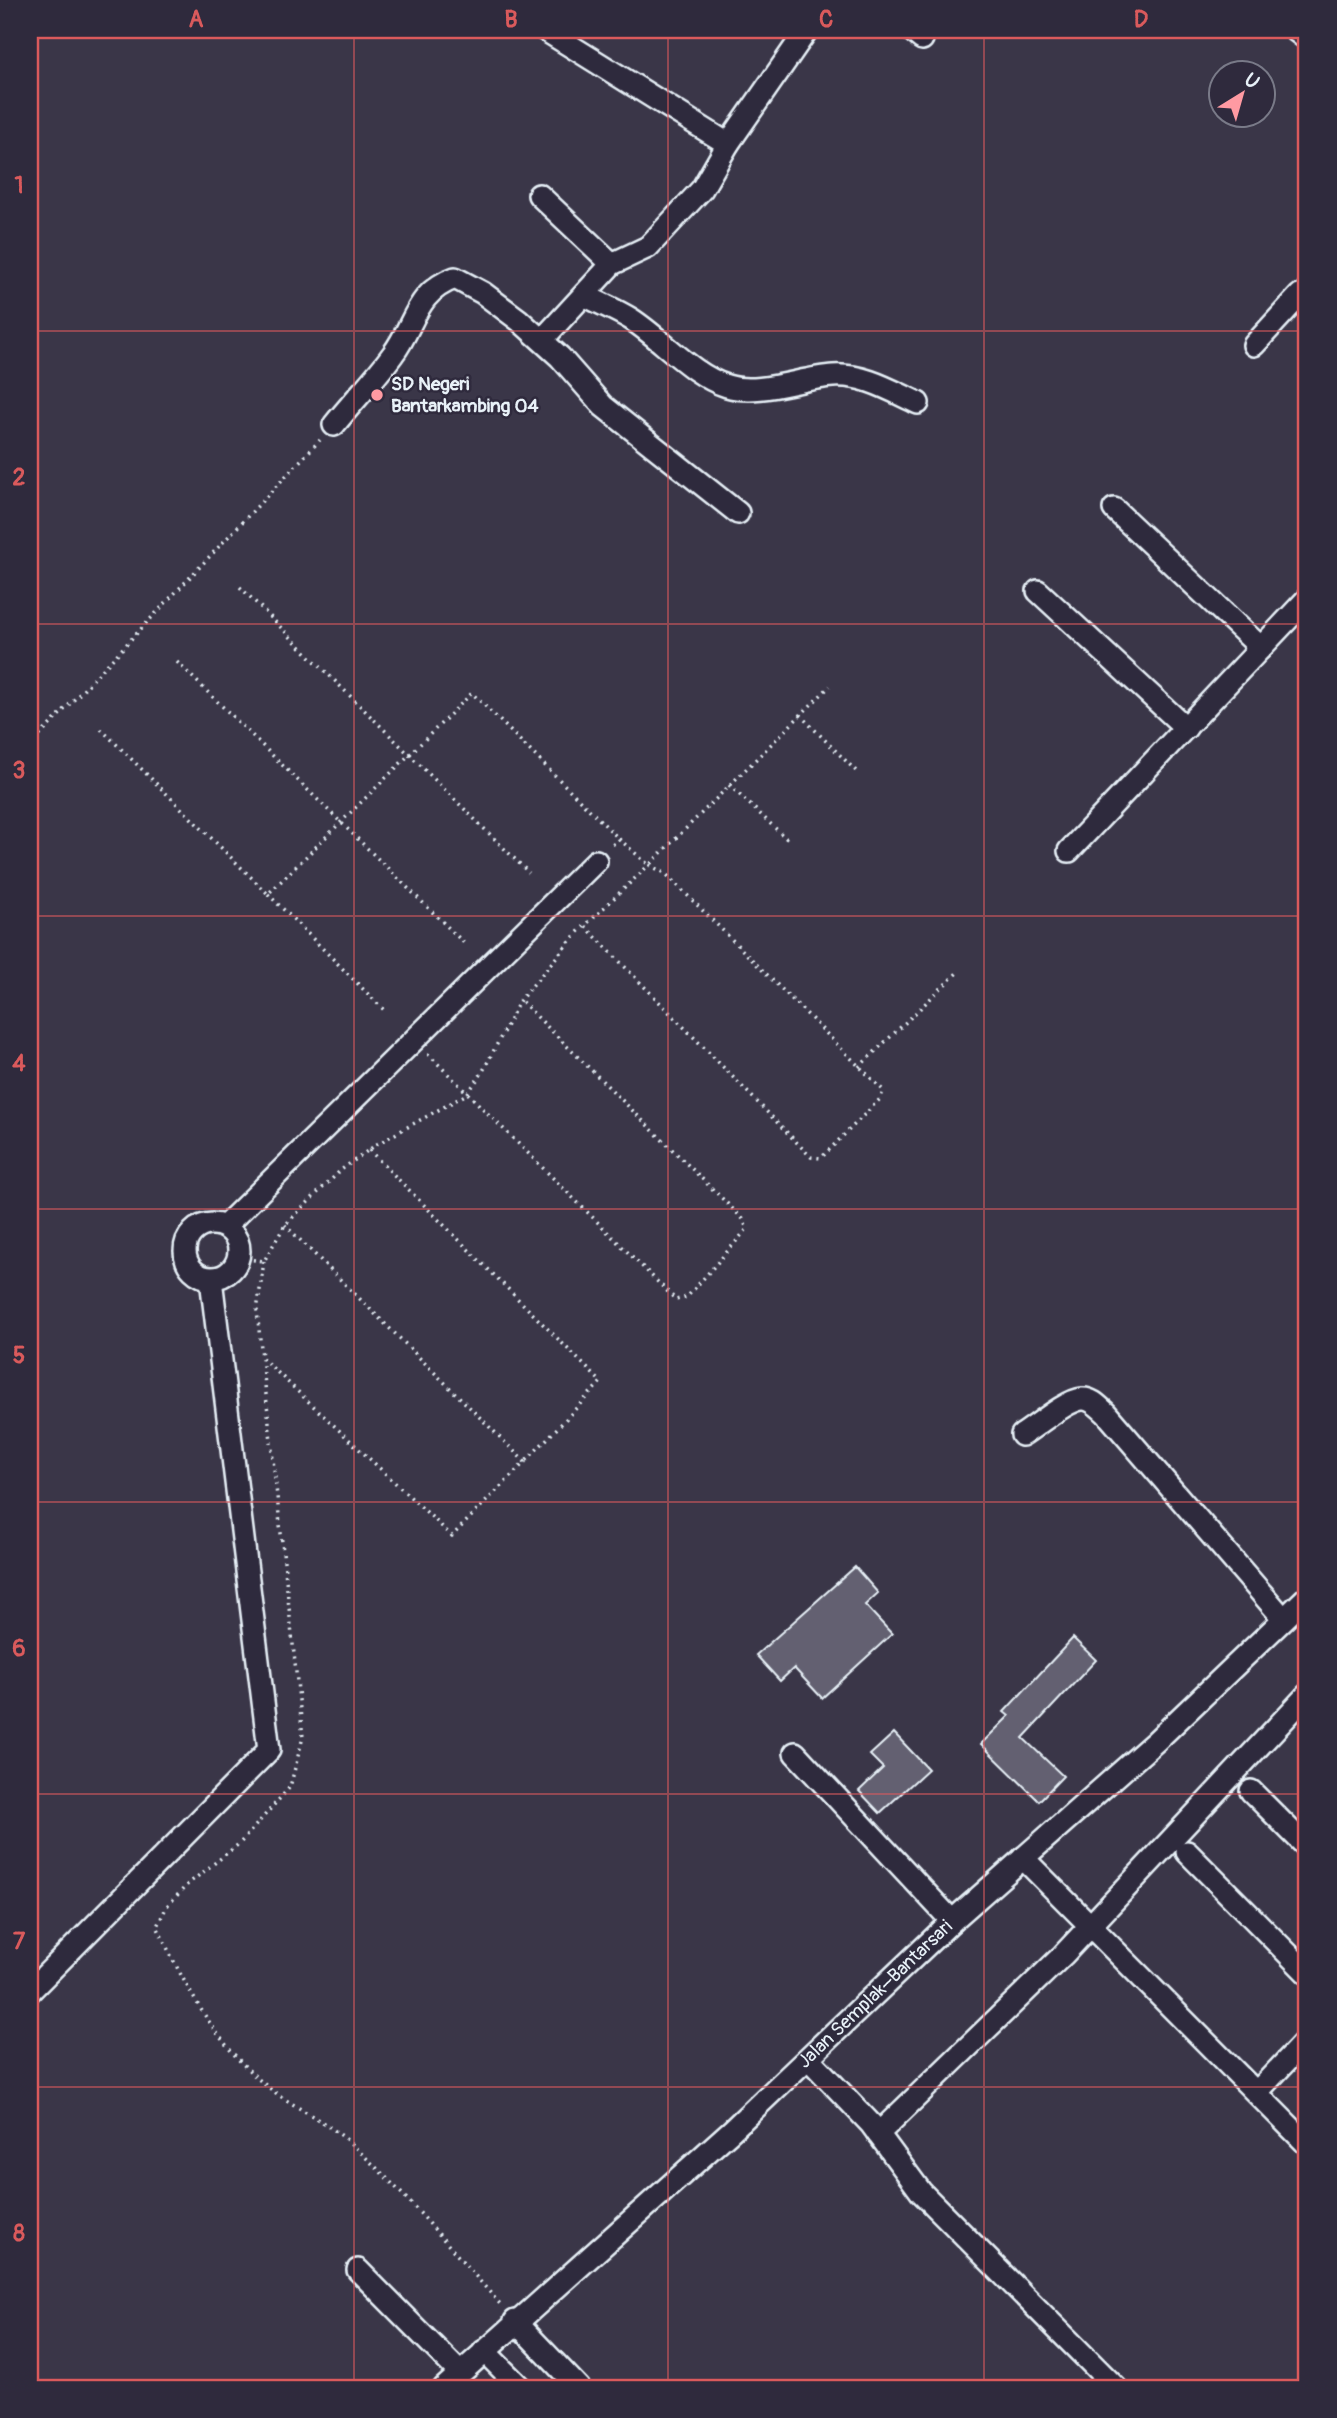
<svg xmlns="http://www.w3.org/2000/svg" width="1337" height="2418" font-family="Pangolin,sans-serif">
<rect width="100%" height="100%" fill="#3a3648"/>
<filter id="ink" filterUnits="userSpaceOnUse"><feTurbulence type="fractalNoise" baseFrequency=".0143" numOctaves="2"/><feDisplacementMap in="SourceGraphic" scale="14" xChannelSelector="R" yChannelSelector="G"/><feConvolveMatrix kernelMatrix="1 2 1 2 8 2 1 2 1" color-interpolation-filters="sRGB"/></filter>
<g filter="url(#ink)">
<g fill="#636171" stroke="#e8f1f8" stroke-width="2">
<path d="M 855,1567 L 878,1593 L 865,1605 L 892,1634 L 822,1698 L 794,1668 L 780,1681 L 756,1655 Z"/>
<path d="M 1073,1638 L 1096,1660 L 1023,1738 L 1063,1776 L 1039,1801 L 981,1744 L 1009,1716 L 1004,1712 Z"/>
<path d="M 894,1733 L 928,1769 L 880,1813 L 859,1791 L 883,1768 L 870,1755 Z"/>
</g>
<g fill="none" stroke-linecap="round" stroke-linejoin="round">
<g stroke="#e8f1f8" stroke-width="26">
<g id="minor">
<path d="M 545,30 L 728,144"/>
<path d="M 911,30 L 922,39"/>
<path d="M 1295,30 L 1307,39"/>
<path d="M 539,195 L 612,264"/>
<path d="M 584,295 C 599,303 617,310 631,319 C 662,339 692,375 727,386 C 759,396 800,378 833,376 C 864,374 890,390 918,403"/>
<path d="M 542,340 L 612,264 L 648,247 L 702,189 L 728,144 L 807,30"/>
<path d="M 1254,345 L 1300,295 L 1307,294"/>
<path d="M 334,425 C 353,401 375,379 393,354 C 415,325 415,292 455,278 L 483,293 L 519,320 L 560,357 L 603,406 L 738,513"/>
<path d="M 1114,509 L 1261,648"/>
<path d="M 1038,591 L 1186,728"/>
<path d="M 1069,851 L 1307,599"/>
<circle cx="212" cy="1251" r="27"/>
<path d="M 225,1226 L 596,861"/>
<path d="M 1022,1435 C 1035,1427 1067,1400 1082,1399 C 1092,1398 1100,1408 1106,1413 L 1283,1618"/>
<path d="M 795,1753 L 952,1921"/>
<path d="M 1251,1791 L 1307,1847"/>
<path d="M 1187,1852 L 1307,1973"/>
<path d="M 1023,1858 L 1307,2144"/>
<path d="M 30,1991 L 269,1750 L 211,1279"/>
<path d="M 809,2059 L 871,2124 L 921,2192 L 1116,2388"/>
<path d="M 1257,2092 L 1307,2039"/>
<path d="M 878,2134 L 1063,1955 L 1307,1695"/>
<path d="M 358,2270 L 460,2373"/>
<path d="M 515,2321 L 579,2388"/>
<path d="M 484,2351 L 521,2388"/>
<path id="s1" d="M 444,2388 L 732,2130 L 952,1921 L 1156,1741 L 1307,1597"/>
</g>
</g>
<g stroke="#e8f1f8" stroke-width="3.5" stroke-dasharray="2 5" stroke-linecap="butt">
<path d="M 240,587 L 529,873"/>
<path d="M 177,662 L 464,943"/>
<path d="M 800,715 L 859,774"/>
<path d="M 101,729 L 268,894 L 472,693 L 619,839 L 610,847"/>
<path d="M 30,746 L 320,440"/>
<path d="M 729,785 L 790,842"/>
<path d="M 619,839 L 649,865 L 830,686"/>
<path d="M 268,894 L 384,1010"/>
<path d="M 428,1054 L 676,1300 L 687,1297 L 747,1229 L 743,1219 L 520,1000"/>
<path d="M 859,1067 L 958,972"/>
<path d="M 369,1150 L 601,1382 L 525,1462"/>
<path d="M 239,1258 L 264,1261 L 285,1225 L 341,1170 L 377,1144 L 467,1094 L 482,1073 L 520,1000 L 576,934 L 649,865 L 665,873 L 883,1090 L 881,1098 L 821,1158 L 811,1157 L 585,926"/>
<path d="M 264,1261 L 257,1311 L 303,1737 L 290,1787 L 240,1843 L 188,1884 L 167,1906 L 157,1926 C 183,1983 218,2048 268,2087 C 293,2107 324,2120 348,2141 C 404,2191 452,2250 501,2305"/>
<path d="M 262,1358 L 452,1536 L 525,1462 L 285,1225"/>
</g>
<use href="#minor" stroke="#2f2a3d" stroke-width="21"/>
</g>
</g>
<path fill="none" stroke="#da5a5c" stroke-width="2" stroke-opacity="0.55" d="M 354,30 L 354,2388M 668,30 L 668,2388M 984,30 L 984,2388M 30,331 L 1307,331M 30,624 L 1307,624M 30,916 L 1307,916M 30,1209 L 1307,1209M 30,1502 L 1307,1502M 30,1794 L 1307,1794M 30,2087 L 1307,2087"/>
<circle fill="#ff9aa2" stroke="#2f2a3d" stroke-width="2.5" cx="377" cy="395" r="7"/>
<g text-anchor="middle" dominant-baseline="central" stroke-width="5" stroke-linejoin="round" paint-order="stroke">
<g font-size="19" font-weight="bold" fill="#e8f1f8" stroke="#2f2a3d" text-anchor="start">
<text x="391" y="384">SD Negeri<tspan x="391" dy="22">Bantarkambing 04</tspan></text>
</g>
<g font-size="19" fill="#e8f1f8" stroke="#2f2a3d">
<text stroke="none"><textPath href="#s1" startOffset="584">Jalan Semplak–Bantarsari</textPath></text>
</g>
</g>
<rect width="1337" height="2418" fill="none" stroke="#2f2a3d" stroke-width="77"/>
<g transform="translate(1242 94) rotate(37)"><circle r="33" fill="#2f2a3d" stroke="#797a88" stroke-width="2"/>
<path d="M0-5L12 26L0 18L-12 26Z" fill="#ff9aa2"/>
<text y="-10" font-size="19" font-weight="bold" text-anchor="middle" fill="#e8f1f8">U</text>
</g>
<rect x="38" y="38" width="1260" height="2342" fill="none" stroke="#da5a5c" stroke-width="2.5"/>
<g font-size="23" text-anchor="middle" font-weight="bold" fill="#da5a5c">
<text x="196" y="27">A</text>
<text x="511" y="27">B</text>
<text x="826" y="27">C</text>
<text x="1141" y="27">D</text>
<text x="19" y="193">1</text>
<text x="19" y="485">2</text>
<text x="19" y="778">3</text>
<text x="19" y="1071">4</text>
<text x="19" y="1363">5</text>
<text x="19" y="1656">6</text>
<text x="19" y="1949">7</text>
<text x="19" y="2241">8</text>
</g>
</svg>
